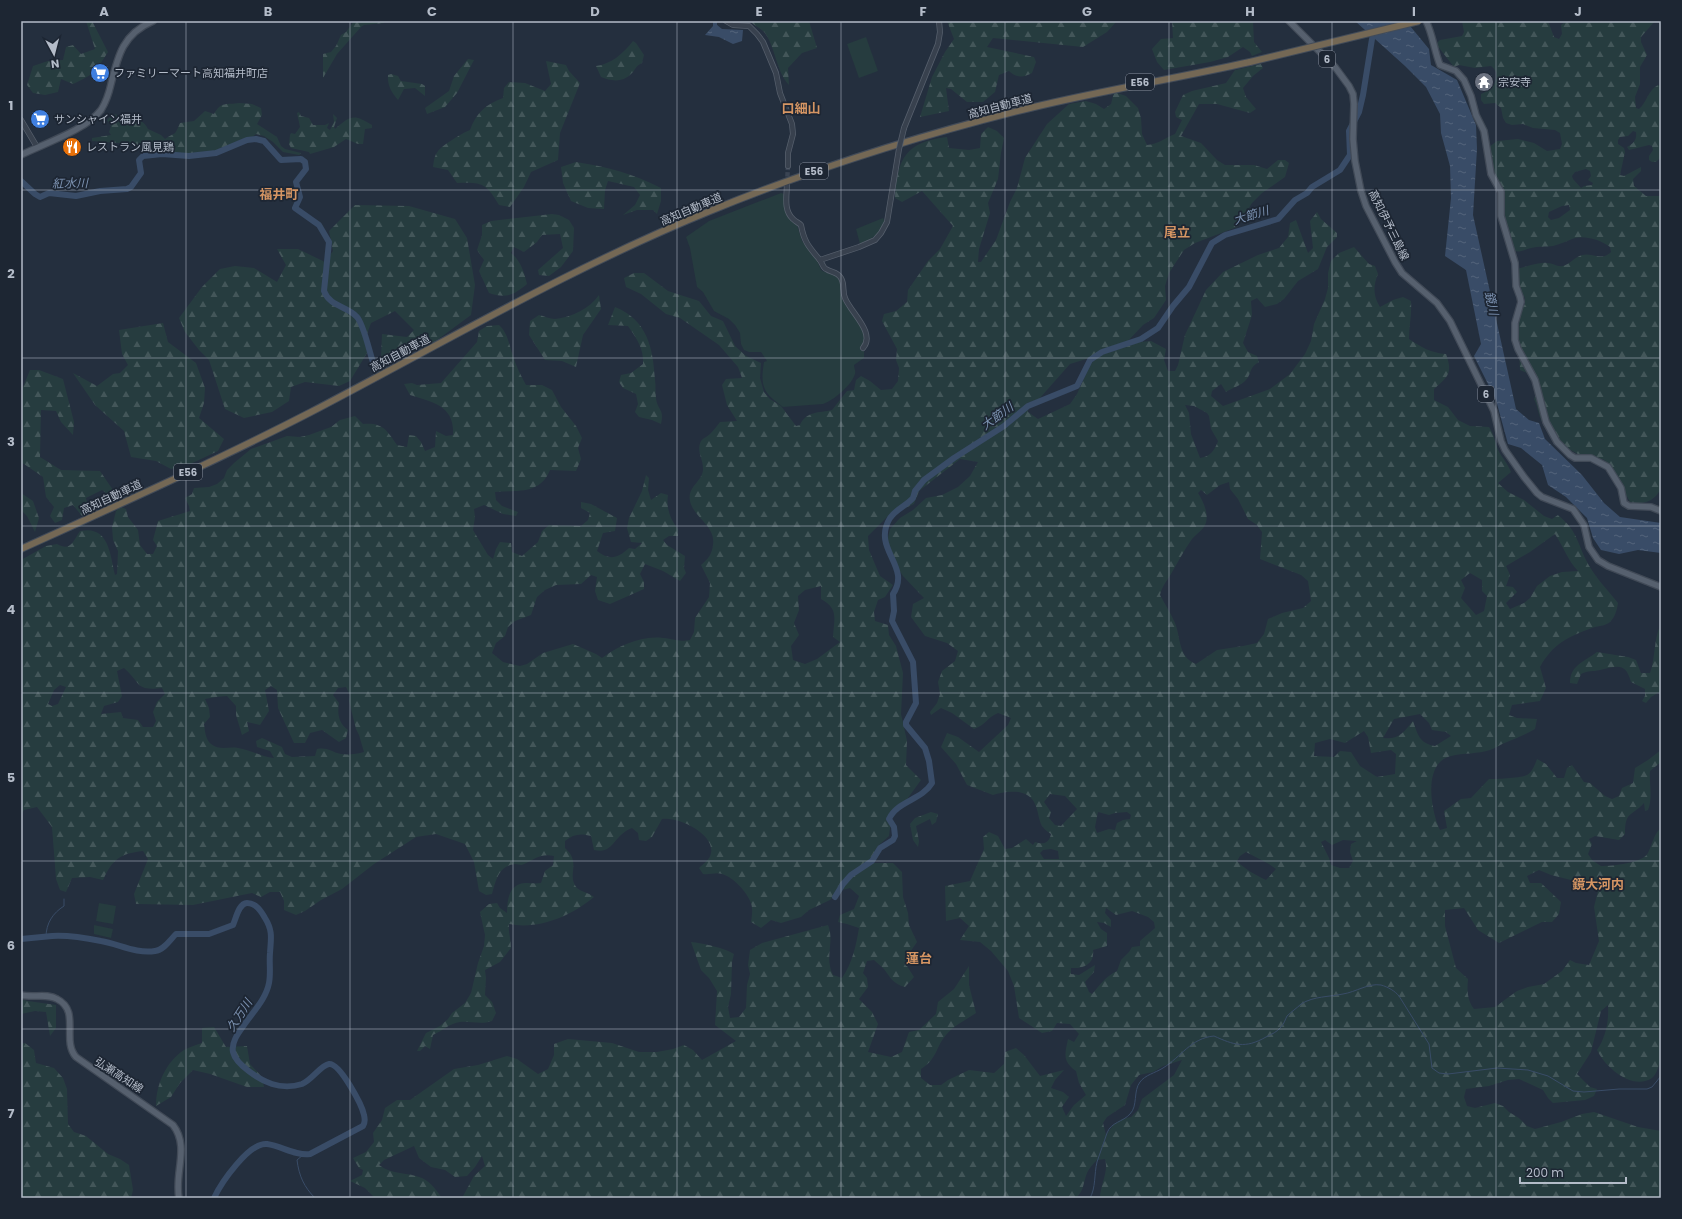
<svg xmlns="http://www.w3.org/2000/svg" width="1682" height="1219" font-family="Poppins,'Noto Sans JP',sans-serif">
<defs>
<pattern id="forest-firs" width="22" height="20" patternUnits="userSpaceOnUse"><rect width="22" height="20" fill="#263c3f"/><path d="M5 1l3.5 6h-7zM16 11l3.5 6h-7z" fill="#435659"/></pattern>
<pattern id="water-ripples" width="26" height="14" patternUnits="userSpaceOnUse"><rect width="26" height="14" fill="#394c67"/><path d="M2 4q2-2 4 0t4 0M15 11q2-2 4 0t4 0" fill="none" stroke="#53647b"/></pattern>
</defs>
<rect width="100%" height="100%" fill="#242f3e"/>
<g fill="#263c3f">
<path d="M 866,37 L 878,71 L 859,78 L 847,44 Z"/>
<path d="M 781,193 L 784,194 L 784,207 L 787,216 L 797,225 L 802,241 L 816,258 L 821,270 C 826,274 833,272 837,277 C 843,283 839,291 842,298 C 848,313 872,329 862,346 L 864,351 L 864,358 L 854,365 C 854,367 856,372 855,374 C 852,385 833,401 823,404 L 783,407 C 763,393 760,386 764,362 L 767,361 L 761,352 L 749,352 L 744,350 L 741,344 L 740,333 L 735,325 L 729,319 L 714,311 L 703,292 L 697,287 L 690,248 L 686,237 L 709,221 Z"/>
<path d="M 883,218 L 885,223 C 880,234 872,239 860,244 L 856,229 Z"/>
<path d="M 99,903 L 116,906 L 113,924 L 96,921 Z"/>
<path d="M 94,925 L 113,929 L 111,938 L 94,934 Z"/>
</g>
<g fill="url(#forest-firs)" fill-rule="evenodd">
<path d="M 86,21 L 92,21 L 108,52 C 95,72 95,74 73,84 L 61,79 L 58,92 L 45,95 L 33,93 L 27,85 L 33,66 L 48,61 L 63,60 L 66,47 L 73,45 L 81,54 L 95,49 Z"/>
<path d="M 354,21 L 383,21 L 384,23 L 364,25 L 361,27 L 337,54 L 323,78 L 323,54 L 331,52 L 336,46 L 341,35 L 346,32 Z"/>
<path d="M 750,21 L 809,21 L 817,48 L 802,53 L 788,68 L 789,85 C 776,71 776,49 765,33 C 761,28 754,26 750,21 Z"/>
<path d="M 947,21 L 1117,21 L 1107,32 L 1083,47 L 993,38 L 987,47 L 1034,57 L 1036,62 L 1032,73 C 1023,78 1017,78 1009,71 L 999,75 L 995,92 L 983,102 L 967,102 L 951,89 L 946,88 L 949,111 L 920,117 L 932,77 L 945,52 L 954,39 Z"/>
<path d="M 1172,21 L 1253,21 L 1254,42 L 1262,52 L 1252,56 L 1250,52 L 1243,47 L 1228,57 L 1210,62 L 1164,70 L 1157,62 L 1152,49 L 1161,39 L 1173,38 Z"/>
<path d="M 1462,21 L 1548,21 L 1554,37 L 1559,39 L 1562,34 L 1561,25 L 1566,21 L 1655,21 L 1641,37 L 1641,42 L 1647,55 L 1640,67 L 1640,84 L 1635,97 L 1636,108 L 1639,109 C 1647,102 1648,90 1658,85 L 1661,86 L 1661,157 L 1656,162 L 1652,162 L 1649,160 L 1649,156 L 1653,150 L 1652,146 L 1649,145 L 1629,150 L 1627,147 C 1634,143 1637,140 1636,132 L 1633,131 L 1628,136 L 1620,137 L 1618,140 L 1618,144 L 1624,148 L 1625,152 L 1620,175 L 1624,176 L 1641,167 L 1641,171 L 1633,179 L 1634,186 L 1646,196 L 1661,196 L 1661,489 C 1653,502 1646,503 1632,504 C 1622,492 1617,468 1604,460 C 1599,457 1592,461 1586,458 C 1570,450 1549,440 1542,422 C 1538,414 1538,407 1534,399 L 1538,389 L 1530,374 L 1520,370 L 1519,348 L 1515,338 L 1518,313 L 1525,304 L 1525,298 L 1517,284 L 1517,269 C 1526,267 1538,262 1547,263 C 1553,263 1557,267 1563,266 C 1570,264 1575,257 1582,255 C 1593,252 1601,262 1611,252 L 1610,247 C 1606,244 1602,242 1597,240 C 1574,233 1573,241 1553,246 C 1546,247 1538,246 1531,248 C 1523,250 1519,254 1511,249 L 1508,227 L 1500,213 L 1501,193 L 1488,175 L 1489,147 L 1497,141 L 1518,139 L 1534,143 L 1547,151 L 1560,149 L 1562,144 L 1560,133 L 1555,130 L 1533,128 L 1523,124 L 1512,125 L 1506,123 L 1503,118 L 1501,108 L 1495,103 L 1484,104 L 1481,100 L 1481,94 L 1492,89 C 1496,80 1500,73 1491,66 L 1475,68 L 1459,65 L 1454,67 L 1436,44 L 1440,40 L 1462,36 L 1464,32 ZM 1586,169 L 1590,171 L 1591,176 L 1588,180 L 1593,183 L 1592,185 L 1584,186 L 1581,188 L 1573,179 L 1572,176 L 1575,172 ZM 1569,205 L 1570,210 L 1559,218 L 1551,220 L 1548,217 L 1549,212 L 1562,206 Z"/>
<path d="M 633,41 L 636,43 L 644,55 L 642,63 C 634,67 636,70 631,74 C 622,83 611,81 601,77 L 596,66 C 611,64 623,54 633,41 Z"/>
<path d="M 468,59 L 474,60 L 457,93 L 445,107 L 427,114 L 425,108 L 449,91 L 454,76 Z"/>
<path d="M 546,61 L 566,65 L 569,71 L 580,83 L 560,133 L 558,160 L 531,172 L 524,187 L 510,207 L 499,205 C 486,183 482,182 457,183 L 448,170 L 433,167 C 434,161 434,156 438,151 C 443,145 462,133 470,130 C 476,113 486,104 503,98 L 504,88 L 509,82 L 525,83 L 545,91 L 551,84 Z"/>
<path d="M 1261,64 L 1263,68 L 1253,76 L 1243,88 L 1246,97 L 1256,109 L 1250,113 L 1217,104 L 1199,104 L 1181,136 L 1201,143 L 1217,160 L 1225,165 L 1254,165 L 1267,169 L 1278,160 L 1285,160 L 1289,163 L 1285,177 L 1262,193 L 1252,203 L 1237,227 L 1195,243 L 1184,250 L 1169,273 L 1165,286 L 1166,300 L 1154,318 L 1143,325 L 1126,343 L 1151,341 L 1166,349 L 1164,360 L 1168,371 L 1175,371 L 1178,365 L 1185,335 L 1206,290 L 1223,272 L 1258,255 L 1279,248 L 1288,237 L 1290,223 L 1296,220 L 1308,253 L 1313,248 L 1310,221 L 1317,212 L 1321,219 L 1337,233 L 1337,237 L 1327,247 L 1318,269 L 1298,281 L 1284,299 L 1277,304 L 1265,307 L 1257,298 L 1251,301 L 1252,315 L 1243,343 L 1248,352 L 1257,356 L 1259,362 C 1249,367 1252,373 1246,380 C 1242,385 1232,388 1226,392 L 1221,384 L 1212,391 L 1211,396 L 1223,406 L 1270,389 L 1290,374 L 1305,354 L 1311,341 L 1314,324 L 1325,299 L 1328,288 L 1328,273 L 1331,261 L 1339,253 L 1354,247 L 1369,264 L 1375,266 L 1378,274 C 1373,286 1373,296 1380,307 L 1393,300 L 1403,297 L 1411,301 C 1412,314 1409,326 1409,339 C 1421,347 1431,353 1446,354 C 1453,373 1448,377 1434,389 L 1434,400 L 1448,407 L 1458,420 L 1470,426 L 1489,427 C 1494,434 1495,442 1498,450 C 1502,458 1507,462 1511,472 L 1498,483 L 1508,492 L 1524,500 L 1544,516 L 1552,519 L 1558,515 C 1577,531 1576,539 1586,560 C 1593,575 1607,589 1618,603 C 1617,610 1615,617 1610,622 C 1606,626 1597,626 1592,628 C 1567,637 1553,644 1540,667 L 1546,688 L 1540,701 L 1512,705 L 1509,715 L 1517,718 L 1537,719 L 1535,729 C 1526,734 1517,738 1507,742 C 1501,744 1496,748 1490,750 C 1478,754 1463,753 1451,756 C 1422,763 1431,811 1440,830 L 1447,828 L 1444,811 L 1461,799 L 1471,798 L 1489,779 C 1496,779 1521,778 1527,775 C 1532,772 1535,765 1537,759 L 1546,764 L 1557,778 L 1564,778 L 1567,768 L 1572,765 L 1584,782 L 1590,783 L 1605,796 L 1612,799 L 1619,796 L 1622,788 L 1633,783 L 1635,768 L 1648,760 L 1661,750 L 1661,762 L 1650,771 C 1649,784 1653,797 1648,810 L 1645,811 L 1644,803 C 1631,817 1625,811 1625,834 L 1619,840 L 1595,836 L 1589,839 L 1592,844 L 1588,854 L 1592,860 L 1601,866 C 1612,866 1643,863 1648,853 C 1652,845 1654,833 1661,828 L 1661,1059 C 1659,1065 1657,1074 1652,1078 C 1632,1091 1605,1067 1597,1050 C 1606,1037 1609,1021 1608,1005 L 1601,1011 L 1591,1052 L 1577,1074 L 1590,1087 L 1597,1089 L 1594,1096 L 1585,1100 L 1553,1103 L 1548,1098 L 1543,1090 L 1519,1079 L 1508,1080 L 1489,1086 L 1466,1089 L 1464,1097 L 1467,1106 L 1475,1108 L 1495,1103 L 1503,1106 L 1509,1112 L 1519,1118 L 1527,1126 L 1535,1129 L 1561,1122 L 1582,1114 L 1594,1112 L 1638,1127 L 1661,1131 L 1661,1198 L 1100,1198 C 1100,1185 1109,1172 1105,1159 L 1097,1160 C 1093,1164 1089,1168 1087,1173 C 1083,1183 1084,1191 1076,1198 L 462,1198 L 474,1176 L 485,1166 L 482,1156 L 475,1167 L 467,1176 L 455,1177 L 445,1170 L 431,1167 L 419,1158 L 414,1146 L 384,1160 L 379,1165 C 392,1175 408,1172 422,1178 C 431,1182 436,1190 442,1198 L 375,1198 L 365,1188 L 350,1181 L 362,1175 L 363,1170 L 359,1168 L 353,1158 L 366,1152 L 374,1142 L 373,1133 L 382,1120 L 385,1108 L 397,1100 L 410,1100 L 454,1069 L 478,1065 L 507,1056 L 517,1059 L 538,1074 L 548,1069 L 554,1055 L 554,1044 L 568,1039 L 612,1043 L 639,1052 L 657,1052 L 673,1049 L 684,1045 L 693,1050 L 702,1060 L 736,1041 L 715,1025 L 717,991 L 709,978 L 701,970 L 691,942 C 702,943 725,948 734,954 L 732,962 L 731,994 L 728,1007 L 730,1018 L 739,1017 L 746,1008 L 747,985 L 750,974 L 748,965 L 750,950 L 762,943 L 828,925 C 835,942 824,957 833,975 L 842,978 C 852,964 856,946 859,928 L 847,924 L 838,922 L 840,915 L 854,909 L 859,896 L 850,888 L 838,891 L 830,900 L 809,910 L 801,917 L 781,923 L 771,920 L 761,928 L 751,922 C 752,916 753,909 751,903 C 747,892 733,877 722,874 C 716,872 710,875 703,874 L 699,868 C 703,864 710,860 711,853 C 715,834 678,816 662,819 L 652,837 L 646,841 L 639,840 L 638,833 L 632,828 C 613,835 614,855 594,850 L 591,836 C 581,833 573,834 565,841 L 565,848 C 569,852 572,855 573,861 C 575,870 569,879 577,888 C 581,892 590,893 594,897 C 571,916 539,930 509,924 C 508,932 511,939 511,948 L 500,962 L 485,970 L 486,978 L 485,995 L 492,1002 L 496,1013 L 492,1021 C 481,1025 471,1021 460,1022 C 450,1023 442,1031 433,1035 L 430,1049 L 425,1046 L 420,1051 L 417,1051 L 426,1033 L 440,1026 L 448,1019 L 452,1013 L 465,1003 L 471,993 L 478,963 L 484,946 L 485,935 L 480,912 L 489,904 L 497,903 L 500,908 L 507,913 C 507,900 509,884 525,883 C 531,883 535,884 541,883 L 545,871 L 553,865 L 554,856 C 541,853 535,859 524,864 C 521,866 519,864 515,864 C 498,866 496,881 492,894 L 486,895 L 479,891 L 474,862 L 465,844 L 436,834 L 416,837 L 374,864 L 342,889 L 321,900 L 305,911 L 296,915 L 284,910 L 284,901 L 280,892 L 270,892 L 261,897 L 252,893 L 193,905 L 136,904 L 134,894 L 148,859 L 143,851 C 119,854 113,859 103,880 L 90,877 L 72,878 L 66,892 L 60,890 L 56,879 L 52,827 L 37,807 L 24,810 L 21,815 L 21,668 L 23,666 L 21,662 L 21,560 L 46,546 L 57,544 C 71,552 73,541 80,531 C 109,525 110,554 115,575 L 117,574 L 118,551 L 113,540 L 112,527 L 116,511 L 121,507 L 126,509 L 128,517 L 138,530 L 140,545 L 147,554 L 153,554 L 157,546 L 153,540 L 158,521 L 190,511 L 189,506 L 185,498 L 192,494 L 194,488 L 209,487 L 217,484 L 224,478 L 227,470 L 234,463 L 251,449 L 287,436 L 300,437 L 309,435 L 331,427 L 340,420 L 355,416 L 363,424 C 382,422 387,430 397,445 L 407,447 L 409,435 L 416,436 L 421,442 L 425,451 L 435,447 L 436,431 L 446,436 L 453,435 C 455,406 433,402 410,395 L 404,384 L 412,383 L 417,385 L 441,383 L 477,342 L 479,331 L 487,326 L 499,325 C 508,333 509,345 513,356 C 516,366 521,376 526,385 L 542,385 L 552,390 L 561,407 L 576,426 L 582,438 L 578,448 L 581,459 L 576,471 L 550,470 C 540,495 517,490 495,492 L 496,500 L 502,506 L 518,512 L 516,516 L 503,514 L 484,505 L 474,509 L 475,517 L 473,530 L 488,555 L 493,559 L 496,549 L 500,542 L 511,543 L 512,552 L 522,556 L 538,542 L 542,531 L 549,525 L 581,526 L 588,520 L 590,513 L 581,508 L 581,502 L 591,504 L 617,518 L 615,531 L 603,533 L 597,551 C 610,561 618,558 629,548 L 635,549 L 642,543 L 631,542 L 627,528 L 629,518 L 642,491 L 646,475 L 649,478 L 648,490 L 651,500 L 661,493 L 668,495 C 666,508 670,519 678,529 L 678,536 L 669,536 L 663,540 L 667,545 L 685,556 L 684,568 L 686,573 L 680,581 L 663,571 L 645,564 L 640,574 L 644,582 L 644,589 L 610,604 L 598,600 L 595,591 L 597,577 L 591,575 L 581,584 L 556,585 L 545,590 L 537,597 L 531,615 L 515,621 L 508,627 L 505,636 L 496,643 L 492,653 L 503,662 L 520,666 L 527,664 L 543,653 L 573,644 L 596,654 L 602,658 C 618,646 642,635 663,638 C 675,639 677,642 690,640 L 694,632 L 695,618 L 709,597 L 710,583 L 701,565 C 708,559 712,554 713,545 C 716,526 694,518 690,501 C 687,486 704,481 703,468 C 703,458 696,451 701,441 C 703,438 707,437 710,434 C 714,430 717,426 720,422 L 737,421 L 727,405 L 722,385 L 726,379 L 742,378 L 738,367 L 719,345 L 680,318 L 666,314 L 641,294 L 626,287 L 624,278 L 634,273 L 644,273 L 668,291 L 699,301 L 711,316 L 723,321 L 735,346 L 746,356 L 761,363 L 760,378 L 764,392 L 770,399 L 781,406 L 796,426 L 800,425 C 806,411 819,413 832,410 L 847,391 L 854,390 L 856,380 L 861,376 L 870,381 L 881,390 L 892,389 L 898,381 L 899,368 L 896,360 L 897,349 L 882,321 L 884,314 L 896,311 L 907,302 L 908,290 L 928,261 L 940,249 L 953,226 L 922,191 L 902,202 L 895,198 C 897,158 906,142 947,137 L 949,148 L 969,150 L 980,148 L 981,134 L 988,127 L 997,131 L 1004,138 L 1001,153 L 998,179 L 988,203 L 990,213 L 979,249 L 978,262 L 981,262 L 996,240 L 1010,202 L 1017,188 L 1025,158 L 1047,124 L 1069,104 L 1086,101 L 1096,104 L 1104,109 L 1111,104 L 1114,92 L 1126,96 L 1138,108 L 1141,118 L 1142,134 L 1147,145 C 1158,144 1165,138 1175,134 L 1182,120 L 1176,117 L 1175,112 L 1183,95 L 1192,91 L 1226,83 L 1235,70 ZM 1099,355 L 1090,365 L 1077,394 L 1070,404 L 1038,419 L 1028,412 L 1027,403 L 1039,399 L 1070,364 ZM 1185,405 L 1194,406 L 1207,413 L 1209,416 L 1211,429 L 1218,441 C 1215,450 1210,457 1200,458 L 1191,434 L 1189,413 ZM 960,459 L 978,462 L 970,476 L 958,487 L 942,495 L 926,498 L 913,510 L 900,518 L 890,529 L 887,542 L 890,556 L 903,576 L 924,598 L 913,604 L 911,617 L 925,636 L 947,643 L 958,651 L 955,661 L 942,671 L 938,682 L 940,694 L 937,703 L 930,712 L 931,715 L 941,708 L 952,713 L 974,729 C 986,725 986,718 998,713 L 1011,718 L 1008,725 L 979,752 L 958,737 L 947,733 L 941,747 L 956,764 L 967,785 L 993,795 C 1005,791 1026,788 1034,802 C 1041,815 1036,825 1051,834 C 1049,843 1044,845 1035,842 L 1033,845 L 1026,839 L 1012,848 L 1005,849 L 998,836 L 989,832 L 983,837 L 984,849 L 970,881 L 945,886 L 946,921 L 960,918 L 969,926 L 960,940 L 980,942 L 991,951 L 1008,971 L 1014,986 L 1019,1018 L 1042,1033 L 1052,1031 L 1057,1023 L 1070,1024 L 1079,1034 L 1074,1042 L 1068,1039 C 1065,1054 1062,1061 1076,1071 L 1079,1083 L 1086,1095 L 1074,1105 L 1066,1116 L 1062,1107 L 1069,1097 L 1063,1092 L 1051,1088 L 1055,1080 L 1064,1070 L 1040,1076 L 1024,1055 L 1016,1048 L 1005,1052 L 1004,1064 L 994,1073 L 969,1070 L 948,1080 L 941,1085 L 930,1085 L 921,1078 L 921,1069 C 938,1058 935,1048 946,1035 C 954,1025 966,1020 976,1013 L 969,985 L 969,966 L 954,989 L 938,1002 L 936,1014 L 919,1030 L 909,1032 L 902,1052 L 891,1057 L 868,1052 L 878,1024 L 872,1012 L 859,999 L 868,987 L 867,978 L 863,973 L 867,961 L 874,960 C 877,963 881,966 884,969 C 890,977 893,984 905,987 L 914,977 L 907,966 L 906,958 L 917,942 L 909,925 L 908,913 L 903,897 L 902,872 L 893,863 L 868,863 L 878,846 L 889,836 L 892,812 L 905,802 L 921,780 L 906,765 L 907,741 L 901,714 L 903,673 L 896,646 L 889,635 L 888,625 L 875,621 L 874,612 L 878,600 L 885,597 L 893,585 L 880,576 L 869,550 L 868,536 L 888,516 L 914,504 L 919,491 ZM 1229,482 L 1230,489 L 1238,499 L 1248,519 L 1257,525 L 1262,532 L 1260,559 L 1301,575 L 1308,581 L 1311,601 L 1303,608 L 1282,613 L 1268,619 L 1264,634 L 1257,643 L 1243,646 L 1217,650 L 1196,664 C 1178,657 1181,638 1175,623 C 1171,614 1165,604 1160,595 C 1162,586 1167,581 1171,574 C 1178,562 1184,550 1192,539 C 1196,534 1203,530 1205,525 C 1210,515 1203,501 1198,493 L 1201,490 L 1207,495 L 1220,485 ZM 1555,534 C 1563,546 1568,561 1578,571 L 1562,572 L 1550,576 L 1537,586 L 1530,598 L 1524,603 L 1510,609 L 1506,603 L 1517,592 L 1513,587 L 1506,586 L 1510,575 L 1506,566 L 1530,552 ZM 1470,573 L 1482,580 L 1482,591 L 1487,596 L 1484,611 L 1476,615 L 1461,598 L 1465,588 L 1461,580 ZM 821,586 L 821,599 C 839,609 834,618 833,637 L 840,642 L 817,659 L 805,664 L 793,660 L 791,646 L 799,635 L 794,623 L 799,610 L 798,596 L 805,590 ZM 124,668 C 142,684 135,691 162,688 L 165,694 L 157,702 L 153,712 L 156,721 L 153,727 L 143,727 L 138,720 L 123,718 L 121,712 L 101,714 L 104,706 L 118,702 L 122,696 L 117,671 ZM 60,685 L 66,687 L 58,704 L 52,706 L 48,704 L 54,690 ZM 271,686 L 277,690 L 278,708 L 294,743 L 305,743 L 310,733 L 322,730 L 339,742 L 346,738 L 348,730 C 339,723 337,715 339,703 L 333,695 L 338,688 L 346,687 L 350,695 L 349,701 L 356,729 L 359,735 L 364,752 C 357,754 349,755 341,754 C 331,752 328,747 317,749 L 315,756 L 292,757 L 285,754 L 282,747 L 262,738 L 256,741 L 257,747 L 270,751 L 274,758 C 262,757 251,750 238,748 C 229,746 220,751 211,744 C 205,739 205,730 204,724 L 210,717 L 209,708 L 205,699 L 216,697 L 227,696 L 236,706 L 236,715 L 242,735 L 249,731 L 247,722 L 260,725 L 269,711 L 265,690 ZM 1420,714 L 1429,723 L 1432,730 L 1446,732 L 1451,736 L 1435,746 C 1419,743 1418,735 1413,721 C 1404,732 1399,740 1383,738 L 1394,719 ZM 1364,731 L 1368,737 L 1371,753 L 1391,750 L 1396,754 L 1395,774 L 1377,777 L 1360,766 L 1351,752 L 1340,751 L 1334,757 L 1314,756 L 1315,743 L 1330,739 L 1345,743 ZM 1050,794 L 1065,796 L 1077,809 L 1061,826 L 1055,825 L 1049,818 L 1051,812 L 1044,802 ZM 1098,812 L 1109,815 L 1115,813 L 1127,812 L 1131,815 L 1130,819 L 1123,820 L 1117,823 L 1115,830 L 1109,829 L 1097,833 L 1095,827 ZM 1325,840 L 1332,845 L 1343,840 L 1357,841 L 1351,844 L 1350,852 L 1353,861 L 1349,868 L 1340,868 L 1331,865 L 1329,858 L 1321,842 ZM 1051,849 L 1058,851 L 1059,859 L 1044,859 L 1040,853 L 1043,850 ZM 1246,852 L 1269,864 L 1276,869 L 1266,880 C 1257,876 1243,868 1237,861 L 1240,856 ZM 1539,870 L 1551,875 L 1599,887 L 1594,907 L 1599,941 L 1589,965 L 1576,963 L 1570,960 L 1562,971 L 1544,984 L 1528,987 L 1517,991 L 1495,1007 L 1474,1009 C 1467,1000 1467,990 1468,979 L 1456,968 L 1445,926 L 1445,910 L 1464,908 L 1478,930 L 1499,943 L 1542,922 L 1552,922 L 1559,914 L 1561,902 L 1541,883 L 1530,883 L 1527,876 ZM 1106,908 L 1116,915 L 1132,911 L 1148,917 L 1154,922 L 1155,928 L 1140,941 L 1140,946 L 1132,947 L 1129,952 L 1121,960 L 1117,971 C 1106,976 1100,985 1092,994 L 1089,992 L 1085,982 L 1094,972 L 1095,965 L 1079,975 L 1071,974 L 1071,968 C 1083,969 1095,964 1093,950 L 1107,946 L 1107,933 L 1101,929 L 1097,922 L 1104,923 L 1111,927 L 1111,920 L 1105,913 ZM 1182,1060 L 1174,1075 L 1142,1099 L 1138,1110 L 1131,1117 L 1122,1119 L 1114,1124 L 1106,1135 L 1103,1123 L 1107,1117 L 1125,1105 L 1131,1085 L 1139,1075 L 1153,1072 L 1163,1066 Z"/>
<path d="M 391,74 L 398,76 L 401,81 L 422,84 L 425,86 L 425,96 L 415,88 L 404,89 L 398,100 C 392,93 387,85 388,75 Z"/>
<path d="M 239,103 L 252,104 L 261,108 L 262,115 L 257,124 L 277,137 L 281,146 L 285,149 L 301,153 L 299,155 L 283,152 L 273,142 L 264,136 L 256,134 L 251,138 L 237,141 L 231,146 L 216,151 L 189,156 L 161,153 L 133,144 L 92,141 L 92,138 L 111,135 L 109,132 L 111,126 L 107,120 L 110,117 L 116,114 L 120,121 L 126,123 L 130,116 C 138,119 144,121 148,129 L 161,135 L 165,139 C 177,131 174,137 180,123 L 194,121 L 205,111 L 214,114 C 221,101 227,105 239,103 Z"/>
<path d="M 299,112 L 301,116 L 309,118 L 313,125 L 325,125 L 329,123 L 327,128 L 330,130 L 334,122 L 333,114 L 337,118 L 334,127 L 335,129 C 351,115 354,114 372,125 L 372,128 L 365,129 L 363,144 L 358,144 L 346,139 L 334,147 L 310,154 L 309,152 L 291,148 L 289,144 L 290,135 L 291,133 L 295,134 L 300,127 L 297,113 Z"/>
<path d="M 576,162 C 608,167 631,173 661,188 L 661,201 L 657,214 L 653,210 L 637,210 L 623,215 L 635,205 L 640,195 L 634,187 L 608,181 L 605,190 L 604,209 L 588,208 L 571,201 L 563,183 L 561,167 Z"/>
<path d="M 355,205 L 409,206 L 455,219 L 467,238 L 475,285 L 471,315 L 433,343 L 390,359 L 381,358 L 382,334 L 407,337 L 414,330 L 395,311 L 371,323 L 367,334 L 367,353 L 350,381 L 339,386 L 305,382 L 291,387 L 289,401 L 272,412 L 244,418 L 225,409 L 209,360 L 199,350 L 185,332 L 179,318 L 202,287 L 220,269 L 235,266 L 254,268 L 277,282 L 286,265 L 277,249 L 298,249 L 325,262 L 333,251 L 329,231 Z"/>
<path d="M 552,214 L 559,215 L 569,220 L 574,228 L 573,251 L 561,267 L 549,276 L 539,275 L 538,270 L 563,248 L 560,234 L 542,235 L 537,242 L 524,252 L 514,247 L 511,253 C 521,261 524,272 527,284 C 514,295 506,299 489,293 L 479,271 L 484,260 L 477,250 L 482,235 L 482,225 L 491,221 Z"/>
<path d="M 599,295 L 601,309 L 583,335 L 576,367 L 562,361 L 545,360 L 529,335 L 530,321 L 539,315 C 544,316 550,319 555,319 C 572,317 589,309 599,295 Z"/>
<path d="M 615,307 C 647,320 653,347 655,380 C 656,386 655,392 656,398 C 657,410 665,409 661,424 L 652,420 L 639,417 L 635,412 L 638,404 L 636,394 L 623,388 L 619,382 L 621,375 L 631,373 L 643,364 C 644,349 637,339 628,326 L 608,325 Z"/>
<path d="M 163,323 L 168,342 L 196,363 L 205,388 L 204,403 L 199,418 L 224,439 L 218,451 L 186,466 L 171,469 L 156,461 L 131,457 L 124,431 L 95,405 L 73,373 L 97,386 L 113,374 L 120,373 L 128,365 L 122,354 L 119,330 Z"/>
<path d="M 30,370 L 39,370 L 63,379 L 74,422 L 73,435 L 61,422 L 56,411 L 41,410 L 40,457 L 61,470 L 100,471 L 113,490 L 111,497 L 102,490 L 86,498 L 89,511 L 82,516 L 73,505 L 64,508 L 62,520 L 55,523 L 50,516 L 54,507 L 46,497 L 43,477 L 21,462 L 21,396 L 23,387 Z"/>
<path d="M 21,493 L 33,501 L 39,518 L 35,532 L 27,516 L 21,510 Z"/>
<path d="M 1661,624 L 1661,691 L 1651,697 L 1646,703 L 1642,701 L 1645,696 L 1645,689 L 1631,682 C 1625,661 1617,667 1600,670 C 1592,672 1589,670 1581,674 L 1577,684 L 1570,683 C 1570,665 1584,662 1597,652 L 1628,657 L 1636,660 L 1641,673 L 1650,673 C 1656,657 1653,640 1661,624 Z"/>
<path d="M 931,812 L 938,814 L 936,822 L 932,825 L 930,819 L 916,826 L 919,841 L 918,847 L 913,840 L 910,824 L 915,818 Z"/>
<path d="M 21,999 L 28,1001 L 56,1005 L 56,1028 L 50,1036 L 46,1012 L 35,1011 L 21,1014 Z"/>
<path d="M 214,1027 L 226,1047 L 247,1046 L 250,1064 L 262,1077 L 264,1087 L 247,1087 L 210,1074 L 193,1070 L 180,1083 L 171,1097 L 156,1106 C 156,1084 166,1062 184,1050 C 189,1047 196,1045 202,1043 L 202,1028 Z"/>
<path d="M 25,1043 L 34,1050 L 36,1063 L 54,1068 L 63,1078 L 67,1089 L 68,1124 L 74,1132 L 86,1136 L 108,1154 L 120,1159 L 129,1165 L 133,1190 L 131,1198 L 21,1198 L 21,1044 Z"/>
</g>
<g fill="url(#water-ripples)">
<path d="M 1355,21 L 1406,21 L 1429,49 L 1431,65 L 1457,80 L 1476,125 L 1477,149 L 1473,215 L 1516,409 L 1529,420 L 1539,423 L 1545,439 L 1582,475 L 1604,503 L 1620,517 L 1661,523 L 1661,553 L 1638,550 L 1619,554 L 1601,550 L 1593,538 L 1587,518 L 1566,497 L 1548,485 L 1542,465 L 1521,448 L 1508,444 L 1496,400 L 1474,356 L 1481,344 L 1466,270 L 1445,256 L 1451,198 L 1450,166 L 1441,133 L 1440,114 L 1426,87 L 1405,66 Z"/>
<path d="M 713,22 L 717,22 L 717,25 L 722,29 L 743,30 L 742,41 L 733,44 L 719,37 L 705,35 L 713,26 Z"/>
</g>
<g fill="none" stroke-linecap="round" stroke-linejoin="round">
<g stroke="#394c67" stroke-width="1">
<path d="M 46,937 C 46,923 53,913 64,906 L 64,899"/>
<path d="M 303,1155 L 297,1160 C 299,1176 304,1187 315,1198"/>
<path d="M 1090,1198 C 1096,1188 1094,1174 1097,1162 C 1100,1153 1104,1142 1107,1133 C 1111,1122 1123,1122 1130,1114 C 1138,1106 1133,1091 1140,1082 C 1145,1075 1155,1073 1163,1068 C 1181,1057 1191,1038 1214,1036 C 1234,1045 1245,1049 1266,1037 C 1272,1034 1277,1032 1281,1027 C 1284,1024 1285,1020 1287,1016 C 1291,1012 1297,1008 1301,1004 C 1314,996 1329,997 1343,994 C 1356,992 1368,983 1381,985 C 1388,987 1395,991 1399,996 L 1429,1044 L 1432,1068 L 1439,1073 L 1448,1074 L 1497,1068 L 1528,1070 L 1548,1076 L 1573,1091 L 1584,1092 L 1619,1089 L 1647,1089 L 1652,1087 L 1661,1076"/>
</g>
<g stroke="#394c67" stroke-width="6">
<path d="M 21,181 L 35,194 L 40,197 L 49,193 L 76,196 L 100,191 L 127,189 L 131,187 L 141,173 L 139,160 L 143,156 L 162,154 L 189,156 L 216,153 L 247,140 L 256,139 L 264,141 L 281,160 L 301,159 L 305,162 L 306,169 L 296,182 L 300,197 L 295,208 L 319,225 L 329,242 L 324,291 C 330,307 347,306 357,317 C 364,325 369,351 373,362"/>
<path d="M 835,897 L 843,884 L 851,875 L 872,861 L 880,848 L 893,840 L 895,836 L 894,827 L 889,819 C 897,801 922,800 932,783 L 929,761 L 925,748 L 906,725 L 906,722 L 916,703 L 913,662 L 892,621 L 894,611 L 893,594 C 912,566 871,549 890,518 C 896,509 906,506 913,498 L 915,491 L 924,480 L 954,458 L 1004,426 L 1028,406 L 1077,386 L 1090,360 L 1102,352 L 1141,339 L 1158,328 L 1173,306 L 1189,287 L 1212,243 L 1225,235 L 1278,219 L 1295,200 L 1307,193 L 1312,187 L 1340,170 L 1350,155 L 1349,131 L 1359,112 L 1363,95 L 1372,39 L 1377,21"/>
<path d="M 21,939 C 31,938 41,937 52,936 C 67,935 86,938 101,941 C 119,944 136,954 155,951 C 164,950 170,940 176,934 L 209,934 L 233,925 C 236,918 239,903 247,903 C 256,903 261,911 265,918 C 273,931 271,938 270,953 C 269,963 271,973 269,983 C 266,999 253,1012 244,1025 C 239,1032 231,1042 233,1052 C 236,1065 260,1080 272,1084 C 281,1087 293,1087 302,1084 C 312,1080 321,1065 329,1064 C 340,1063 362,1105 364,1115 C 365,1119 365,1123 363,1126 L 310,1154 C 295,1156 282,1146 267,1144 C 249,1142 221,1183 214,1198"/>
</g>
<path stroke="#3a4453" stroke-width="4.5" stroke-dasharray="4.5 2" stroke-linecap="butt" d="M 787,183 L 788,166"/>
<g stroke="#565f6c" stroke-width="6">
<g id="minor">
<path d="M 726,21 L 733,25 L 749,26 L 757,34 L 763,42 L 776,73 L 780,93 L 792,124 L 793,134 L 788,153 L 788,166"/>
<path d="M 21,120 L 37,147"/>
<path d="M 904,128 L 938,44 L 940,32 L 939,21"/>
<path d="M 787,183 C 787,195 783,210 793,219 C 796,222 799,223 801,225 C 804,242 809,247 819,259 C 822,262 823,268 826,269 C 832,273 837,271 841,278 C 845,285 842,291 845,298 C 851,313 876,333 863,348"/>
<path d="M 820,260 L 859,247 L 875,240 L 881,233 L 887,222 L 899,149"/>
</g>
</g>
<g stroke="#414a57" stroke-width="8">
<g id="major">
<path d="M 1289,21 L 1335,67 L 1349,86 L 1353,94 L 1354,104 L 1353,139 L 1355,161 L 1361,191 L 1366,206 L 1395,262 L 1402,273 L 1437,303 L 1450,321 L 1494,411 L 1501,441 L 1505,450 L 1524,477 L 1537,493 L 1542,497 L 1573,509 L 1584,525 L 1589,547 L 1598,560 L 1608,566 L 1661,587"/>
<path d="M 1426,21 C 1433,35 1434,50 1440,65 L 1456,71 L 1464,80 L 1471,96 L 1476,115 L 1484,131 L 1491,174 L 1501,192 L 1501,216 L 1515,263 L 1516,286 L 1520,297 L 1521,302 L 1515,323 L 1515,340 L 1518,349 L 1535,380 L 1546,422 L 1557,442 L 1570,455 L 1575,458 L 1591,458 L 1608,467 L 1621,488 L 1624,503 L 1629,506 L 1651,507 L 1661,511"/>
<path d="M 21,155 C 43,144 86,130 101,110 C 106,102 109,93 111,84 C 118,55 123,34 153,21"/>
<path d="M 21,995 C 33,998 47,993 57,999 C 81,1011 61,1040 76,1057 L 173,1125 C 190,1147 174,1173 179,1198"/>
</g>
</g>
<g stroke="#434c59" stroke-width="8">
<path id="highway" d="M 21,549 C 118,505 216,461 311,412 C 443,343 572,267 710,211 C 815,168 924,134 1034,107 C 1105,90 1178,78 1250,62"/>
</g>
<use href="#minor" stroke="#38414e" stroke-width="4.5"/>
<use href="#major" stroke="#56606e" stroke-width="5.5"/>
<use href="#highway" stroke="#746855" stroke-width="6"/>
<g stroke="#565f6c" stroke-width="6" stroke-linecap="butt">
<path id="minor-bridge" d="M 899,149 L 904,128"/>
</g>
<g stroke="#434c59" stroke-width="8" stroke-linecap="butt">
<path id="highway-bridge" d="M 1250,62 L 1419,21"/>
</g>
<use href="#minor-bridge" stroke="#38414e" stroke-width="4.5"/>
<use href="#highway-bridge" stroke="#746855" stroke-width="6"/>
</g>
<path fill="none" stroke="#b4bcc9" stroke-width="1" stroke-opacity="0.55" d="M 186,21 L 186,1198M 350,21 L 350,1198M 513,21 L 513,1198M 677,21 L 677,1198M 841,21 L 841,1198M 1005,21 L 1005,1198M 1169,21 L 1169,1198M 1332,21 L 1332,1198M 1496,21 L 1496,1198M 21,190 L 1661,190M 21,358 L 1661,358M 21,526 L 1661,526M 21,693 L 1661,693M 21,861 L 1661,861M 21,1029 L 1661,1029"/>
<defs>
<g id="supermarket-disc" transform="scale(1)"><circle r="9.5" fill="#3f7fe0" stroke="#1d2633"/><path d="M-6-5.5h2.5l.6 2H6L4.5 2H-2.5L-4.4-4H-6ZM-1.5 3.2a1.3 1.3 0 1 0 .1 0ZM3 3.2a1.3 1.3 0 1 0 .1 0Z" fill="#fff"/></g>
<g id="temple-disc" transform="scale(1)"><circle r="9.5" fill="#6b7280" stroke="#1d2633"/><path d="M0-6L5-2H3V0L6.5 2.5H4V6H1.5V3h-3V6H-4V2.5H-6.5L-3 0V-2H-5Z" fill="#fff"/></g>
<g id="restaurant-disc" transform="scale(1)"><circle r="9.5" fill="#e8710a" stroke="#1d2633"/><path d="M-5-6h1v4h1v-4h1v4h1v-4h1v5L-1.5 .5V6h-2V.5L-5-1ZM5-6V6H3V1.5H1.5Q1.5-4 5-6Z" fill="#fff"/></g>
</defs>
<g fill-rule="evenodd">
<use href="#supermarket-disc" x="100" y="73"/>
<use href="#temple-disc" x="1484" y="82"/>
<use href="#supermarket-disc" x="40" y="119"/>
<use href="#restaurant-disc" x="72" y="147"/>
</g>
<g text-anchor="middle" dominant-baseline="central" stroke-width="3.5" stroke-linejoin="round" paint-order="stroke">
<g fill="#1d2633" stroke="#878f9c" stroke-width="1">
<rect x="1319" y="51" width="16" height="16" rx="3"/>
<rect x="1126" y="74" width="28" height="16" rx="3"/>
<rect x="800" y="163" width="28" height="16" rx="3"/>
<rect x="1478" y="386" width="16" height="16" rx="3"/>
<rect x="174" y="464" width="28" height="16" rx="3"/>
</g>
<g font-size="10" font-weight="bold" fill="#b4bcc9">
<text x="1327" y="59">6</text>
<text x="1140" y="82">E56</text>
<text x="814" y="171">E56</text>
<text x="1486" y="394">6</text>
<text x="188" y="472">E56</text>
</g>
<g font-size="11" fill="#b4bcc9" stroke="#1d2633" text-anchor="start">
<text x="114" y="73">ファミリーマート高知福井町店</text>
<text x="1498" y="82">宗安寺</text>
<text x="54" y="119">サンシャイン福井</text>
<text x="86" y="147">レストラン風見鶏</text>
</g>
<g font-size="11" fill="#b4bcc9" stroke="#1d2633">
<text transform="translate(1000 106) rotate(-15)">高知自動車道</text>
<text transform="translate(691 209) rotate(-23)">高知自動車道</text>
<text transform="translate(1389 225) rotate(64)">高知伊予三島線</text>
<text transform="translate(400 353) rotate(-28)">高知自動車道</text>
<text transform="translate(111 497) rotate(-25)">高知自動車道</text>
<text transform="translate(119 1075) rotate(33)">弘瀬高知線</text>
</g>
<g font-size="12" font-style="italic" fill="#7c92b1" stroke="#1d2633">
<text transform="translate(70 183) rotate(-1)">紅水川</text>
<text transform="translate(1251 215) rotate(-17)">大節川</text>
<text transform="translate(1492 303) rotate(78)">鏡川</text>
<text transform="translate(997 416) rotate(-36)">大節川</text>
<text transform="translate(239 1015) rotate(-57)">久万川</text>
</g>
<g font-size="13" font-weight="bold" fill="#d59563" stroke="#1d2633">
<text x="801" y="108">口細山</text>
<text x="279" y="194">福井町</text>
<text x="1177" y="232">尾立</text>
<text x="1598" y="884">鏡大河内</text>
<text x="919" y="958">蓮台</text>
</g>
</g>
<rect width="1682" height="1219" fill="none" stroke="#1d2633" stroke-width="44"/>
<g transform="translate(54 54) rotate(173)" stroke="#1d2633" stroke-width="3" paint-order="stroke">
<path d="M0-3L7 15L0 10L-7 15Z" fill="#b4bcc9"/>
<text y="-6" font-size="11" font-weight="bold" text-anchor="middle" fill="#b4bcc9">N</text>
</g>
<path d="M1520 1177v6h106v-6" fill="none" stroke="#b4bcc9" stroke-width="2"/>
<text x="1526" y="1177" font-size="12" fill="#b4bcc9" stroke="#1d2633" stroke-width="3" paint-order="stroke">200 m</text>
<rect x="22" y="22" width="1638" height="1175" fill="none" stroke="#b4bcc9" stroke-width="1.5"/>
<g font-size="13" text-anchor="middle" font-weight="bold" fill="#b4bcc9">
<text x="104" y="16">A</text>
<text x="268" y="16">B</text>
<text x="432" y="16">C</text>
<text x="595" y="16">D</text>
<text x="759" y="16">E</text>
<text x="923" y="16">F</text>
<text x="1087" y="16">G</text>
<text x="1250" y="16">H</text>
<text x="1414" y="16">I</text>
<text x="1578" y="16">J</text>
<text x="11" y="110">1</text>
<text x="11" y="278">2</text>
<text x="11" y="446">3</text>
<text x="11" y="614">4</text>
<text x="11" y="782">5</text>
<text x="11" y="950">6</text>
<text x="11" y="1118">7</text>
</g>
</svg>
